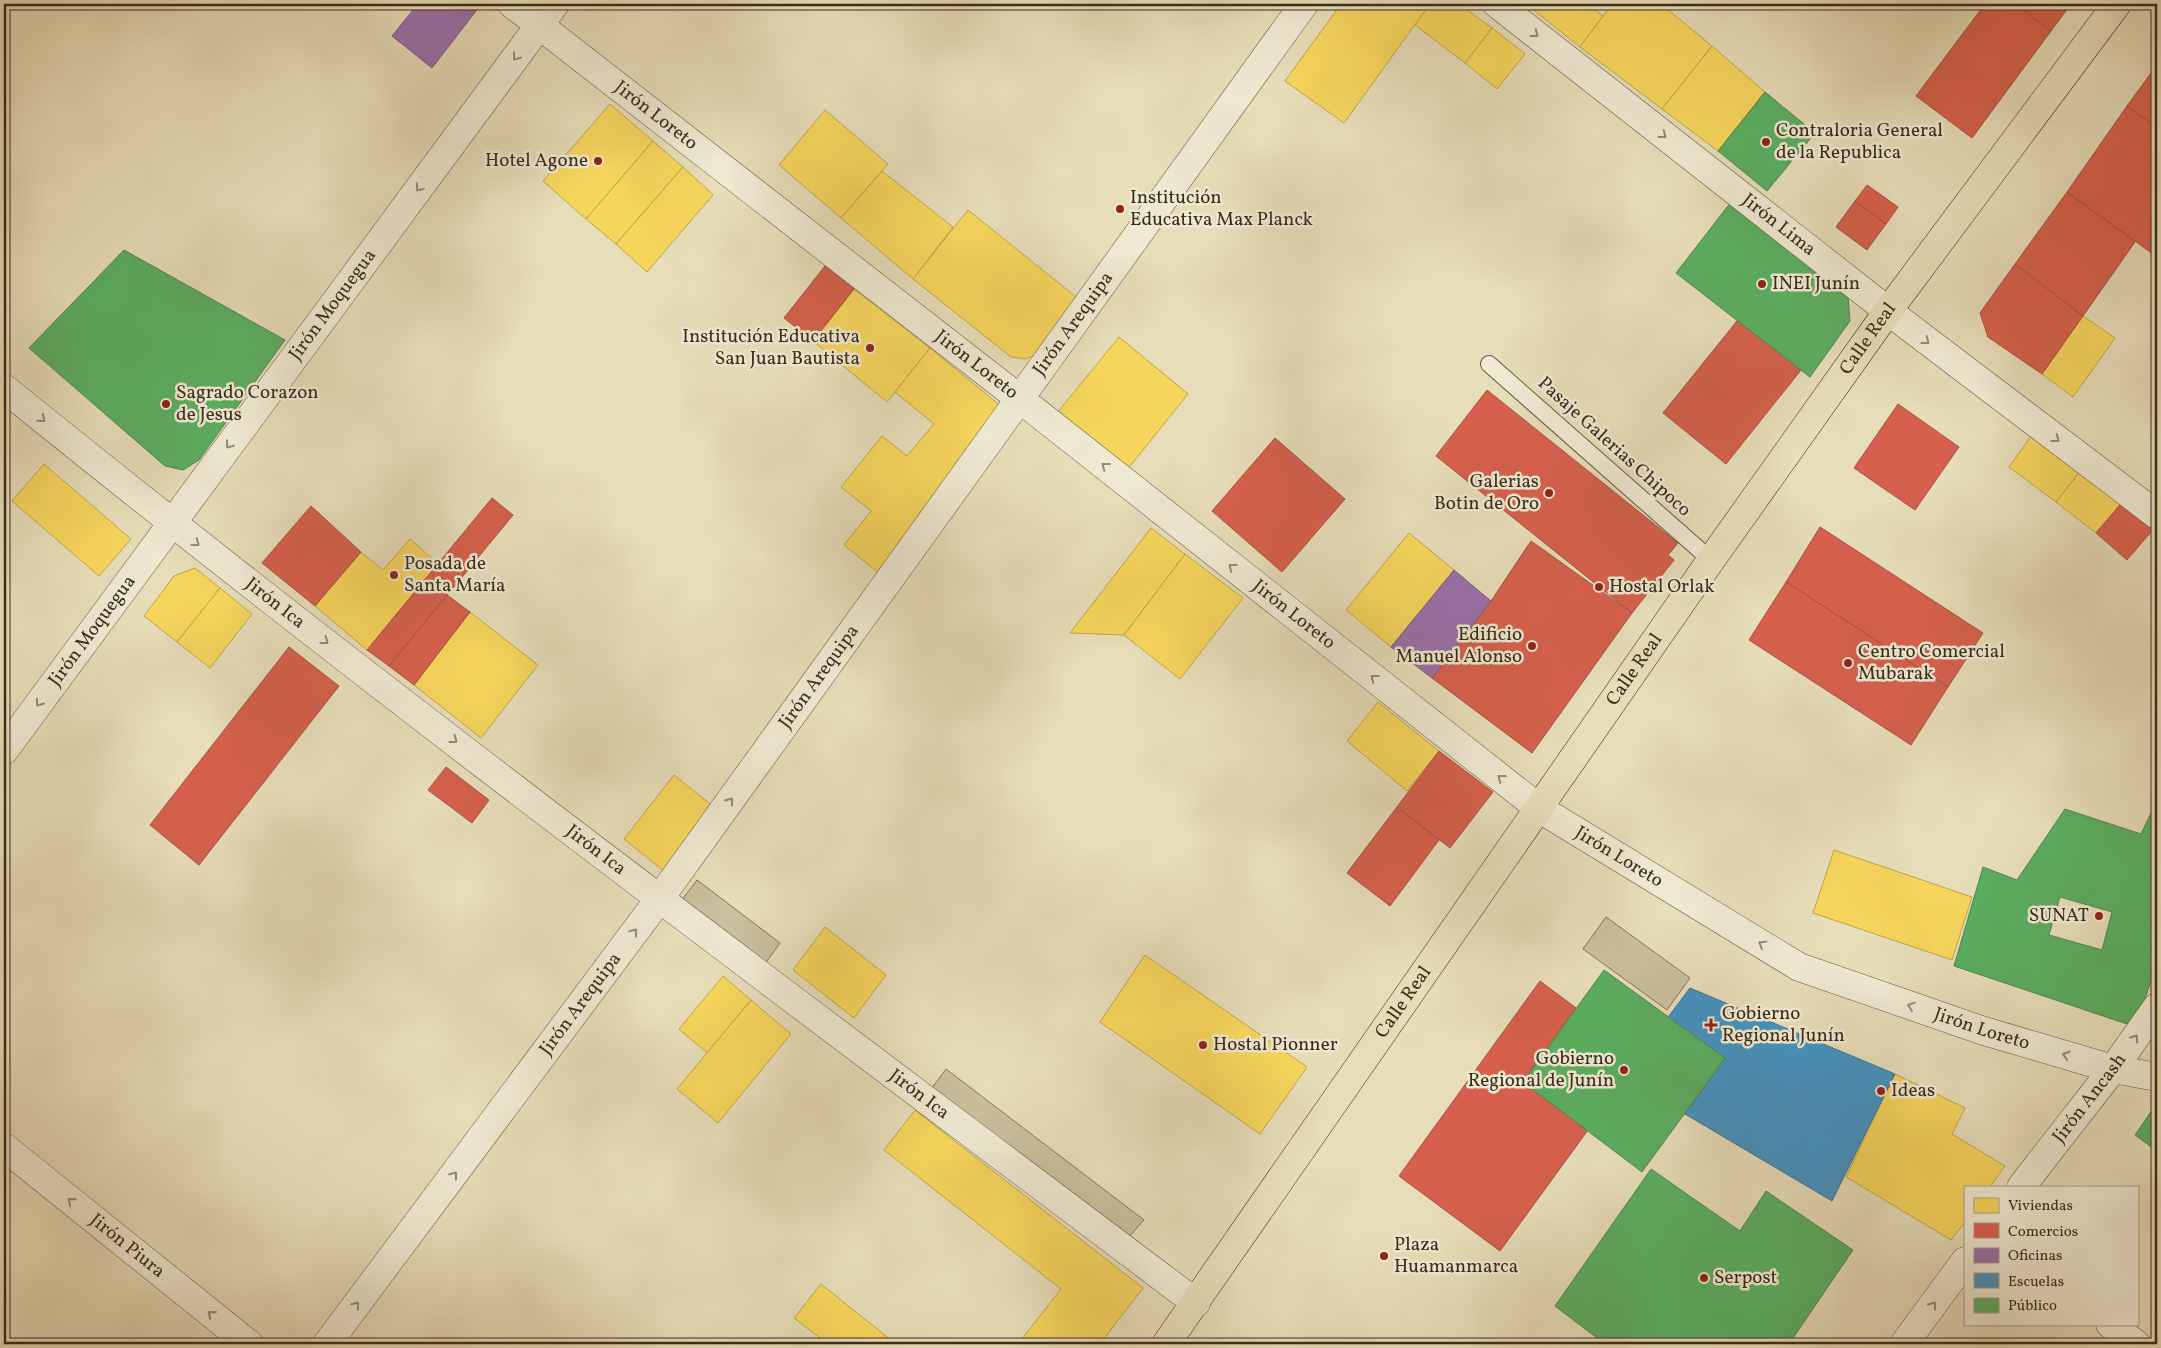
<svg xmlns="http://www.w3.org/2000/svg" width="2161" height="1348" font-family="Vollkorn,serif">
<rect width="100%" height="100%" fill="#e7ddb9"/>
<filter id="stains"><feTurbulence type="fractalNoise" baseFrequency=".004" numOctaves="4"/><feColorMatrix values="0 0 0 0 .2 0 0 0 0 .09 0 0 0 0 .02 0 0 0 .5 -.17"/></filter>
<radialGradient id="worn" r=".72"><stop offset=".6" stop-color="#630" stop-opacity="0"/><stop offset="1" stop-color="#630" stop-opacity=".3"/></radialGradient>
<g fill="#cabf9e" stroke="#82765c">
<path d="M 697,880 L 780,943 L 762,968 L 678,905 Z"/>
<path d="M 1606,917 L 1690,978 L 1667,1010 L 1583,949 Z"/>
<path d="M 946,1069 L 1144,1220 L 1126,1240 L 929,1092 Z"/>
</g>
<g fill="#f6d55c" stroke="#bea348">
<path d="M 1341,4 L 1430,4 L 1344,123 L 1285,81 Z"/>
<path d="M 1430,4 L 1459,4 L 1492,28 L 1465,63 L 1415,25 Z"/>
<path d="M 1526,4 L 1587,4 L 1603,16 L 1580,47 Z"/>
<path d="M 1612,4 L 1661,4 L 1712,46 L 1662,109 L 1580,47 Z"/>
<path d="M 1492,28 L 1525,54 L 1497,89 L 1465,63 Z"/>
<path d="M 1712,46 L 1765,92 L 1718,151 L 1662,109 Z"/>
<path d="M 610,104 L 653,141 L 586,219 L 543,181 Z"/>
<path d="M 825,110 L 888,164 L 841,218 L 779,165 Z"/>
<path d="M 653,141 L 683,167 L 616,244 L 586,219 Z"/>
<path d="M 683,167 L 713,195 L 647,272 L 616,244 Z"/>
<path d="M 882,171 L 953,227 L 913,279 L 841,218 Z"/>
<path d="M 968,210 L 1081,301 L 1039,353 L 1026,359 L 1011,357 L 913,279 Z"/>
<path d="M 854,289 L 930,348 L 887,402 L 813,341 Z"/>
<path d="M 2083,316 L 2115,338 L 2073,397 L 2042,374 Z"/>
<path d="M 1119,337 L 1188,394 L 1127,470 L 1057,413 Z"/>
<path d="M 930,348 L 1009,413 L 880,574 L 844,545 L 871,511 L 841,487 L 882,436 L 907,456 L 934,424 L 895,392 Z"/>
<path d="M 2038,426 L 2086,464 L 2056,502 L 2009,467 Z"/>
<path d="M 44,464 L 131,539 L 99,576 L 12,501 Z"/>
<path d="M 2086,464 L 2126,498 L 2096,533 L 2056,502 Z"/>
<path d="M 1151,528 L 1185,554 L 1124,635 L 1070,633 Z"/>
<path d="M 1409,533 L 1454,570 L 1391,647 L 1346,610 Z"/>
<path d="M 410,539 L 438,564 L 367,650 L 315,606 L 361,552 L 383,570 Z"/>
<path d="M 1185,554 L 1243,598 L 1180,679 L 1124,635 Z"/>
<path d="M 195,568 L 220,588 L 177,642 L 144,616 L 174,576 Z"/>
<path d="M 220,588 L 252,614 L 210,668 L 177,642 Z"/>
<path d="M 470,612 L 538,665 L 481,738 L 414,685 Z"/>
<path d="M 1378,702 L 1439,751 L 1407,791 L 1347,741 Z"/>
<path d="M 674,775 L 715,808 L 665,872 L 624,839 Z"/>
<path d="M 1834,850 L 1972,897 L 1952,960 L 1813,913 Z"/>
<path d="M 825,927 L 886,975 L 854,1018 L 793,970 Z"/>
<path d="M 1145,955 L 1307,1067 L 1260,1134 L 1100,1022 Z"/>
<path d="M 723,976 L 751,1000 L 707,1053 L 679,1029 Z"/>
<path d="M 751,1000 L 791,1034 L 718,1123 L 677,1089 Z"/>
<path d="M 1895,1074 L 1965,1108 L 1952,1134 L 2005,1166 L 1990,1187 L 1965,1187 L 1965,1222 L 1951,1240 L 1846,1177 Z"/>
<path d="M 915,1110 L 1143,1288 L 1100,1344 L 1018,1344 L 1061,1289 L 884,1150 Z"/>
<path d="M 821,1284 L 896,1344 L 828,1344 L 794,1318 Z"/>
</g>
<g fill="#d6604d" stroke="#a7513e">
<path d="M 1985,4 L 2015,4 L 2051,31 L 1972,138 L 1916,96 Z"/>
<path d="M 2015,4 L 2071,4 L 2051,31 Z"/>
<path d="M 2157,65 L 2157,128 L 2127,106 Z"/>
<path d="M 2127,106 L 2157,128 L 2157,257 L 2067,192 Z"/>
<path d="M 1867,185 L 1898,207 L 1886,224 L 1855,201 Z"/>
<path d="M 2067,192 L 2135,242 L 2083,316 L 2015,264 Z"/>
<path d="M 1855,201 L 1886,224 L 1867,250 L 1836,227 Z"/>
<path d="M 2015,264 L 2083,316 L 2042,374 L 1988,337 L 1980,313 Z"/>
<path d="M 825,266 L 854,289 L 813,341 L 784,318 Z"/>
<path d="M 1737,321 L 1801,370 L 1726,464 L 1663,413 Z"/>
<path d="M 1487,390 L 1678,543 L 1668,555 L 1674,560 L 1632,613 L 1436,456 Z"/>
<path d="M 1898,404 L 1959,447 L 1915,510 L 1854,468 Z"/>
<path d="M 1275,438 L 1345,499 L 1282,572 L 1212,511 Z"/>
<path d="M 492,498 L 513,515 L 389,666 L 367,650 Z"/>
<path d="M 2126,498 L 2157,525 L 2127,560 L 2096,533 Z"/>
<path d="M 311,506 L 361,552 L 315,606 L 262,563 Z"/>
<path d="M 1820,527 L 1983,633 L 1948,687 L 1786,582 Z"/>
<path d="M 1531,541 L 1632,613 L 1532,753 L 1432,678 L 1491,601 Z"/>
<path d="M 1786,582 L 1948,687 L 1911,745 L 1749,640 Z"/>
<path d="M 447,595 L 470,612 L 414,685 L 389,666 Z"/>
<path d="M 289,647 L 339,686 L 199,865 L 150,825 Z"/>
<path d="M 1439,751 L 1493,792 L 1450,848 L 1397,807 Z"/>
<path d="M 446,767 L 489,800 L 472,823 L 428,790 Z"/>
<path d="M 1397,807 L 1439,840 L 1390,906 L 1347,873 Z"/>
<path d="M 1540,981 L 1576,1008 L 1523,1082 L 1588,1130 L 1500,1251 L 1399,1176 Z"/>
</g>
<g fill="#9970ab" stroke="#7c5c80">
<path d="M 418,4 L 475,4 L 479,7 L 432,68 L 392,36 Z"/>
<path d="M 1454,570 L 1491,601 L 1432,678 L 1391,647 Z"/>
</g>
<path fill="#4393c3" stroke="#407491" d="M 1690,988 L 1895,1074 L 1832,1201 L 1685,1114 L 1725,1058 L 1668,1017 Z"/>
<g fill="#5aae61" stroke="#50874c" fill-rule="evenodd">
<path d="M 1765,92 L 1815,133 L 1767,191 L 1718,151 Z"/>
<path d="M 1731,202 L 1848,295 L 1850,321 L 1810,377 L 1676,273 Z"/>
<path d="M 124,250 L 285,340 L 199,460 L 183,470 L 165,466 L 29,348 Z"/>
<path d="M 2065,809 L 2141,834 L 2151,813 L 2157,817 L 2157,962 L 2136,1027 L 1954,966 L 1983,867 L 2017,880 ZM 2060,897 L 2112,912 L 2102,950 L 2049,935 Z"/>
<path d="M 1604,970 L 1725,1058 L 1642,1172 L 1523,1082 Z"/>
<path d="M 2157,1103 L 2157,1151 L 2135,1135 Z"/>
<path d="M 1651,1169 L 1740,1231 L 1766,1191 L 1853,1250 L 1789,1344 L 1605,1344 L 1555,1306 Z"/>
</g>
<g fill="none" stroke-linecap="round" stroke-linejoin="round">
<g stroke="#655942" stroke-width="18">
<path id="lane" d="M 1489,364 L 1711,560"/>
</g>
<g stroke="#655942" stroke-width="29">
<g id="street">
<path id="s1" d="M 512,4 L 1020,399 L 1540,809 L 1799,967 L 1984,1031 L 2113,1069 L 2157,1077"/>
<path id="s2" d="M 1497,4 L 1888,311 L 2157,515"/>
<path id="s3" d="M 4,388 C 393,703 796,1001 1196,1303"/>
<path id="s4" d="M 4,751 L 555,4"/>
<path id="s5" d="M 4,1147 L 249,1344"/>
<path id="s6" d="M 2021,1187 L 2113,1069 L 2157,1007"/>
<path d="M 2110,1324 L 2136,1344"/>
<path id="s7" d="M 327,1344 L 660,898 L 1304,4"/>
<path d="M 1904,1344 L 1965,1261"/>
</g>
</g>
<g stroke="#3a2d1b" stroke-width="29">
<g id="highway">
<path id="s8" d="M 1166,1344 L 1711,560 L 1888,311 L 2117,4"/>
</g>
</g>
<use href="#lane" stroke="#efe9d2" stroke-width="16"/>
<use href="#street" stroke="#efe9d2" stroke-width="28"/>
<use href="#highway" stroke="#e7ddb9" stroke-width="28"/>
</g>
<defs><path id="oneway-chevron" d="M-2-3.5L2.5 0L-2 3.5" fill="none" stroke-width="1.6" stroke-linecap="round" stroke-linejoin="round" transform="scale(1.25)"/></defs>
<g stroke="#948b76">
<use href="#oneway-chevron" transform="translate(1535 34) rotate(38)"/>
<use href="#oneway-chevron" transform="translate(516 57) rotate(127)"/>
<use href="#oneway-chevron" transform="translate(1663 135) rotate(38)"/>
<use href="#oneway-chevron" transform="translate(419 188) rotate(127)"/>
<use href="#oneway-chevron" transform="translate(1926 341) rotate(37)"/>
<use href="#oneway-chevron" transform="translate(42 419) rotate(39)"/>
<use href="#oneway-chevron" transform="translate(2056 439) rotate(37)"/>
<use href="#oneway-chevron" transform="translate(229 445) rotate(127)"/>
<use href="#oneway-chevron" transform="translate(1105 466) rotate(-142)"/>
<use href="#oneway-chevron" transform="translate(196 543) rotate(37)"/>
<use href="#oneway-chevron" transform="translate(1232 567) rotate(-142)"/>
<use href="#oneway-chevron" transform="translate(325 641) rotate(37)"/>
<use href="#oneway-chevron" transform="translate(1374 678) rotate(-142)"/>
<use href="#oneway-chevron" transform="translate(39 703) rotate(126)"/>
<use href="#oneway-chevron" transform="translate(454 740) rotate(37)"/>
<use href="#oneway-chevron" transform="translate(1501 778) rotate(-142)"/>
<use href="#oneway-chevron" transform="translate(730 801) rotate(-54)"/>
<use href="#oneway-chevron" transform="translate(634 932) rotate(-53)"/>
<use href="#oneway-chevron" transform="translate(1762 944) rotate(-149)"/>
<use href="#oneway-chevron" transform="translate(1911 1006) rotate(-161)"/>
<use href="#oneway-chevron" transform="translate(2135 1038) rotate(-54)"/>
<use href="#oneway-chevron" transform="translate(2066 1055) rotate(-163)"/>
<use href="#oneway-chevron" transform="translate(454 1175) rotate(-53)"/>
<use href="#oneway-chevron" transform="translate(71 1201) rotate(-141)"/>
<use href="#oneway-chevron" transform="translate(356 1305) rotate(-53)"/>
<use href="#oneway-chevron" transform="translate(1933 1305) rotate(-54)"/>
<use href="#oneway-chevron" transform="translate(211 1314) rotate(-141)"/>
</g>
<g fill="#8f2418" stroke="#efe9d2" stroke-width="2">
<circle cx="1766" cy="142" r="5"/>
<circle cx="598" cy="161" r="5"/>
<circle cx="1120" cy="209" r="5"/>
<circle cx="1762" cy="284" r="5"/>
<circle cx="870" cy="348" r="5"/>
<circle cx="166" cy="404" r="5"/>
<circle cx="1549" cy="493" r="5"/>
<circle cx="394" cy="575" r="5"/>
<circle cx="1599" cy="587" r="5"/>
<circle cx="1532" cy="646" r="5"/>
<circle cx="1848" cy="663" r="5"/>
<circle cx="2099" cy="916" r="5"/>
<path d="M1708.5 1017.5h5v5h5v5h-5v5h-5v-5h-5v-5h5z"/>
<circle cx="1203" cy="1045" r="5"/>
<circle cx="1624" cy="1070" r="5"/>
<circle cx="1881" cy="1091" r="5"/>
<circle cx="1384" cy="1256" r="5"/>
<circle cx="1704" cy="1278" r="5"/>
</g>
<g text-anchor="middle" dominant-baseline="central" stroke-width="5" stroke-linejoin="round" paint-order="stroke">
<g font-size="19" fill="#3a2d1b" stroke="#efe9d2">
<text stroke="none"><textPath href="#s1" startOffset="182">Jirón Loreto</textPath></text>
<text stroke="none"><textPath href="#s2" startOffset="358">Jirón Lima</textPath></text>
<text stroke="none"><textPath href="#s4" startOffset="554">Jirón Moquegua</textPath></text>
<text stroke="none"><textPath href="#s7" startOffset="1264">Jirón Arequipa</textPath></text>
<text stroke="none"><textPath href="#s8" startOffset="1226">Calle Real</textPath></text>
<text stroke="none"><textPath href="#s1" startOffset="588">Jirón Loreto</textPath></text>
<text transform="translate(1614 447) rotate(42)">Pasaje Galerias Chipoco</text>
<text stroke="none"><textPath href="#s3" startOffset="346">Jirón Ica</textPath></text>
<text stroke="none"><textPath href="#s1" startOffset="992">Jirón Loreto</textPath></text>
<text stroke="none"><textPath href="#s4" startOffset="149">Jirón Moquegua</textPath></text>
<text stroke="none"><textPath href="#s8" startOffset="821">Calle Real</textPath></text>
<text stroke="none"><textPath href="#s7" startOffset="829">Jirón Arequipa</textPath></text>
<text stroke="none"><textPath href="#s3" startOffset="751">Jirón Ica</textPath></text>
<text stroke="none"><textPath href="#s1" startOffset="1398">Jirón Loreto</textPath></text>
<text stroke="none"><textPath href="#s8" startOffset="416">Calle Real</textPath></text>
<text stroke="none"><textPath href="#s7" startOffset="424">Jirón Arequipa</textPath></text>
<text stroke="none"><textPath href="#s1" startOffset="1802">Jirón Loreto</textPath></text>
<text stroke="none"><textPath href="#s3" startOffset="1156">Jirón Ica</textPath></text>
<text stroke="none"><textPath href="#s6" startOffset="112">Jirón Ancash</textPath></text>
<text stroke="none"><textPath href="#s5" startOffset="158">Jirón Piura</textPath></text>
</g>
<g font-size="19" fill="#3a2d1b" stroke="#efe9d2" text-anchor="start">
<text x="1776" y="131">Contraloria General<tspan x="1776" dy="22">de la Republica</tspan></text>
<text x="588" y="161" text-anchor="end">Hotel Agone</text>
<text x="1130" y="198">Institución<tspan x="1130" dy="22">Educativa Max Planck</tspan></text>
<text x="1772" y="284">INEI Junín</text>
<text x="860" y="337" text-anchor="end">Institución Educativa<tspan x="860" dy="22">San Juan Bautista</tspan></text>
<text x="176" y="393">Sagrado Corazon<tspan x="176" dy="22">de Jesus</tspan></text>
<text x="1539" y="482" text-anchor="end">Galerias<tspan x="1539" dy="22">Botin de Oro</tspan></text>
<text x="404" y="564">Posada de<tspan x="404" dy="22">Santa María</tspan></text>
<text x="1609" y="587">Hostal Orlak</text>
<text x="1522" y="635" text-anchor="end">Edificio<tspan x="1522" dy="22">Manuel Alonso</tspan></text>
<text x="1858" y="652">Centro Comercial<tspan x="1858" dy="22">Mubarak</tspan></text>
<text x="2089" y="916" text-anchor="end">SUNAT</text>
<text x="1722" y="1014">Gobierno<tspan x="1722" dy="22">Regional Junín</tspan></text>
<text x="1213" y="1045">Hostal Pionner</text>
<text x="1614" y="1059" text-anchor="end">Gobierno<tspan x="1614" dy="22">Regional de Junín</tspan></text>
<text x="1891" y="1091">Ideas</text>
<text x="1394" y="1245">Plaza<tspan x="1394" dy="22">Huamanmarca</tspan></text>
<text x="1714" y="1278">Serpost</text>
</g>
</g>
<rect width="2161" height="1348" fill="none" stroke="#e7ddb9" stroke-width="20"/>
<rect x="5" y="5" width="2151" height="1338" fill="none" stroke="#3a2d1b" stroke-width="2.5"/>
<rect x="10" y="10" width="2141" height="1328" fill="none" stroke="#3a2d1b"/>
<rect x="1964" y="1186" width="175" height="140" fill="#efe9d2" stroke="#a79e89"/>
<rect x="1974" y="1198" width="25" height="15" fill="#f6d55c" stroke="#a79e89"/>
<text x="2008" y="1210" font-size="15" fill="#3a2d1b">Viviendas</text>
<rect x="1974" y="1223" width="25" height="15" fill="#d6604d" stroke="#a79e89"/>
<text x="2008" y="1236" font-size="15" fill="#3a2d1b">Comercios</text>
<rect x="1974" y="1248" width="25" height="15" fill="#9970ab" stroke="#a79e89"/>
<text x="2008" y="1260" font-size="15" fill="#3a2d1b">Oficinas</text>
<rect x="1974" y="1273" width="25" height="15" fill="#4393c3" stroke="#a79e89"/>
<text x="2008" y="1286" font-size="15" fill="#3a2d1b">Escuelas</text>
<rect x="1974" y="1298" width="25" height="15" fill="#5aae61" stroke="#a79e89"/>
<text x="2008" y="1310" font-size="15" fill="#3a2d1b">Público</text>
<rect width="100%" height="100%" filter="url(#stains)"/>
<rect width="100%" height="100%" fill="url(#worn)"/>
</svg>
